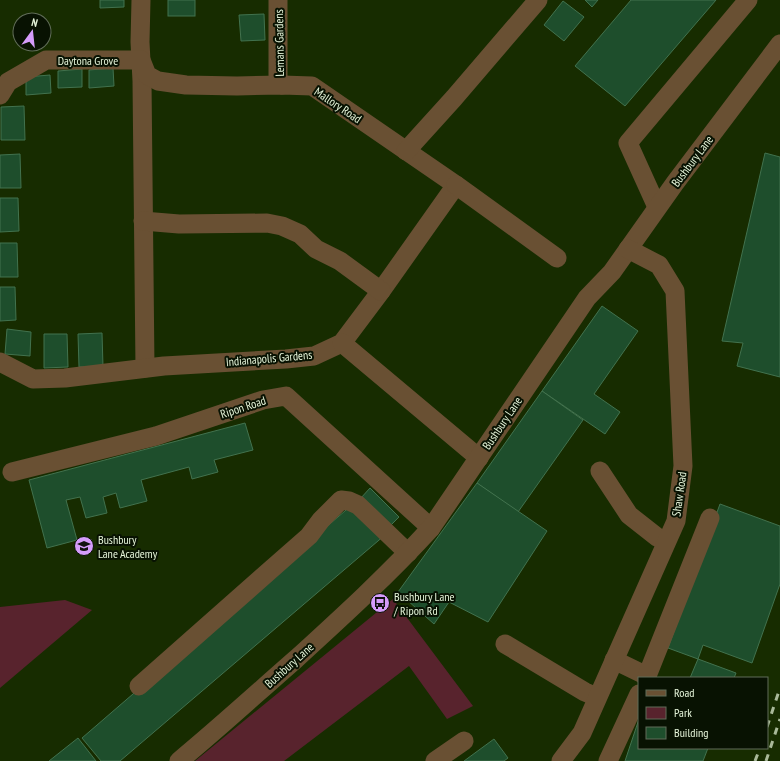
<svg xmlns="http://www.w3.org/2000/svg" width="780" height="761" font-family="'PT Sans Narrow',sans-serif">
<rect width="100%" height="100%" fill="#172c00"/>
<g fill="#58232d">
<path d="M 393,599 L 473,706 L 447,719 L 409,666 L 284,761 L 195,761 Z"/>
<path d="M 65,600 L 92,610 L 0,688 L 0,607 Z"/>
</g>
<g fill="#1e4e2c" stroke="#42724e">
<path d="M 100,0 L 124,0 L 124,7 L 100,8 Z"/>
<rect x="168" y="0" width="27" height="16"/>
<path d="M 585,0 L 598,0 L 592,7 Z"/>
<path d="M 631,0 L 716,0 L 625,106 L 575,66 Z"/>
<path d="M 563,1 L 584,17 L 564,41 L 544,25 Z"/>
<path d="M 264,14 L 265,40 L 241,41 L 239,15 Z"/>
<path d="M 113,68 L 114,86 L 89,88 L 89,70 Z"/>
<path d="M 82,69 L 82,87 L 58,88 L 58,71 Z"/>
<path d="M 50,75 L 51,93 L 26,95 L 26,77 Z"/>
<path d="M 24,106 L 25,140 L 1,140 L 1,107 Z"/>
<path d="M 765,153 L 780,157 L 780,377 L 737,366 L 743,343 L 722,341 Z"/>
<path d="M 20,154 L 21,188 L 0,188 L 0,155 Z"/>
<path d="M 0,198 L 18,198 L 19,231 L 0,232 Z"/>
<path d="M 0,243 L 17,243 L 18,277 L 0,277 Z"/>
<path d="M 0,287 L 15,287 L 16,320 L 0,321 Z"/>
<path d="M 602,306 L 638,331 L 594,394 L 620,412 L 605,434 L 542,391 Z"/>
<path d="M 7,329 L 31,332 L 30,356 L 5,354 Z"/>
<path d="M 102,333 L 103,367 L 79,367 L 78,334 Z"/>
<path d="M 44,334 L 67,334 L 68,367 L 44,368 Z"/>
<path d="M 542,391 L 583,420 L 518,512 L 477,483 Z"/>
<path d="M 245,423 L 253,450 L 214,460 L 218,472 L 192,479 L 189,467 L 141,480 L 147,501 L 120,508 L 116,493 L 103,497 L 107,513 L 86,518 L 80,497 L 66,500 L 77,540 L 47,548 L 29,480 Z"/>
<path d="M 477,483 L 547,531 L 488,622 L 449,602 L 434,624 L 398,592 Z"/>
<path d="M 370,488 L 399,517 L 389,527 L 360,499 Z"/>
<path d="M 353,504 L 385,535 L 120,761 L 101,761 L 82,738 Z"/>
<path d="M 720,504 L 780,526 L 780,584 L 752,663 L 703,645 L 698,659 L 668,648 Z"/>
<path d="M 698,659 L 736,673 L 734,678 L 690,678 Z"/>
<path d="M 639,719 L 639,748 L 708,748 L 703,761 L 625,761 Z"/>
<path d="M 78,738 L 96,761 L 49,761 Z"/>
<path d="M 494,739 L 508,758 L 504,761 L 464,761 Z"/>
</g>
<g fill="none" stroke-linecap="round" stroke-linejoin="round">
<g stroke="#695033" stroke-width="19">
<path d="M 141,0 L 140,42 L 142,81 L 145,368"/>
<path d="M 278,0 L 278,80 L 282,85"/>
<path d="M 0,95 L 8,82 L 46,60 L 141,60 L 147,75 L 158,81 L 186,85 L 237,86 L 282,85 L 312,86 L 456,185 L 381,291 L 342,343 L 314,356 L 286,359 L 164,366 L 65,378 L 33,379 L 0,362"/>
<path d="M 406,151 L 454,98 L 538,0"/>
<path d="M 456,185 L 557,258"/>
<path d="M 657,207 L 628,143 L 748,0"/>
<path d="M 143,221 L 179,224 L 267,223 L 282,226 L 300,234 L 316,249 L 340,261 L 381,291"/>
<path d="M 342,343 L 479,458"/>
<path d="M 600,471 L 629,515 L 657,537 L 666,541"/>
<path d="M 12,472 L 156,436 L 263,400 L 286,396 L 431,528"/>
<path d="M 505,644 L 585,692 L 597,697"/>
<path d="M 614,660 L 647,676 L 646,678"/>
<path d="M 647,676 L 710,518"/>
<path d="M 139,686 L 309,536 L 321,520 L 341,500 L 349,501 L 358,505 L 408,553"/>
<path d="M 179,761 C 219,728 257,693 296,659 C 342,617 389,574 431,528 L 587,298 L 612,272 L 675,183 L 780,44"/>
<path d="M 435,761 L 464,741"/>
<path d="M 561,761 L 582,733 L 676,521 L 683,466 L 675,291 L 659,265 L 628,249"/>
<path d="M 608,761 L 639,694"/>
</g>
<g stroke="#a9b999" stroke-width="3" stroke-dasharray="7 7" stroke-linecap="butt">
<path d="M 767,727 L 780,688"/>
<path d="M 755,761 L 760,748"/>
<path d="M 766,761 L 780,719"/>
</g>
</g>
<defs>
<g id="school-disc" transform="scale(1)"><circle r="9.5" fill="#d59cfb" stroke="#081202"/><path d="M0-5L7-2L0 1L-7-2ZM-4 1L0 2.5L4 1V4Q0 6-4 4Z" fill="#111"/></g>
<g id="bus-disc" transform="scale(1)"><circle r="9.5" fill="#d59cfb" stroke="#081202"/><path d="M-5-6H5V4H4V6H2V4H-2V6H-4V4H-5ZM-3.5-4V0h7V-4ZM-3.5 1.2v1.5H-2V1.2ZM2 1.2v1.5H3.5V1.2Z" fill="#111"/></g>
</defs>
<g fill-rule="evenodd">
<use href="#school-disc" x="84" y="546"/>
<use href="#bus-disc" x="380" y="603"/>
</g>
<g text-anchor="middle" dominant-baseline="central" stroke-width="4" stroke-linejoin="round" paint-order="stroke">
<g font-size="12" fill="#e6f5da" stroke="#081202">
<text transform="translate(279 43) rotate(-91)">Lemans Gardens</text>
<text x="88" y="60">Daytona Grove</text>
<text transform="translate(338 105) rotate(34)">Mallory Road</text>
<text transform="translate(692 161) rotate(-53)">Bushbury Lane</text>
<text transform="translate(269 358) rotate(-5)">Indianapolis Gardens</text>
<text transform="translate(243 407) rotate(-18)">Ripon Road</text>
<text transform="translate(502 423) rotate(-56)">Bushbury Lane</text>
<text transform="translate(679 494) rotate(-82)">Shaw Road</text>
<text transform="translate(289 665) rotate(-42)">Bushbury Lane</text>
</g>
<g font-size="12" fill="#e6f5da" stroke="#081202" text-anchor="start">
<text x="98" y="539">Bushbury<tspan x="98" dy="14">Lane Academy</tspan></text>
<text x="394" y="596">Bushbury Lane<tspan x="394" dy="14">/ Ripon Rd</tspan></text>
</g>
</g>
<rect x="638" y="677" width="130" height="72" fill="#081202" stroke="#616d58"/>
<rect x="646" y="690" width="20" height="6" fill="#695033" stroke="#616d58"/>
<text x="674" y="697" font-size="12" fill="#e6f5da">Road</text>
<rect x="646" y="707" width="20" height="12" fill="#58232d" stroke="#616d58"/>
<text x="674" y="717" font-size="12" fill="#e6f5da">Park</text>
<rect x="646" y="727" width="20" height="12" fill="#1e4e2c" stroke="#616d58"/>
<text x="674" y="737" font-size="12" fill="#e6f5da">Building</text>
<g transform="translate(32 32) rotate(15)"><circle r="19" fill="#081202" stroke="#616d58"/>
<path d="M0-3L7 15L0 10L-7 15Z" fill="#d59cfb"/>
<text y="-6" font-size="11" font-weight="bold" text-anchor="middle" fill="#e6f5da">N</text>
</g>
</svg>
